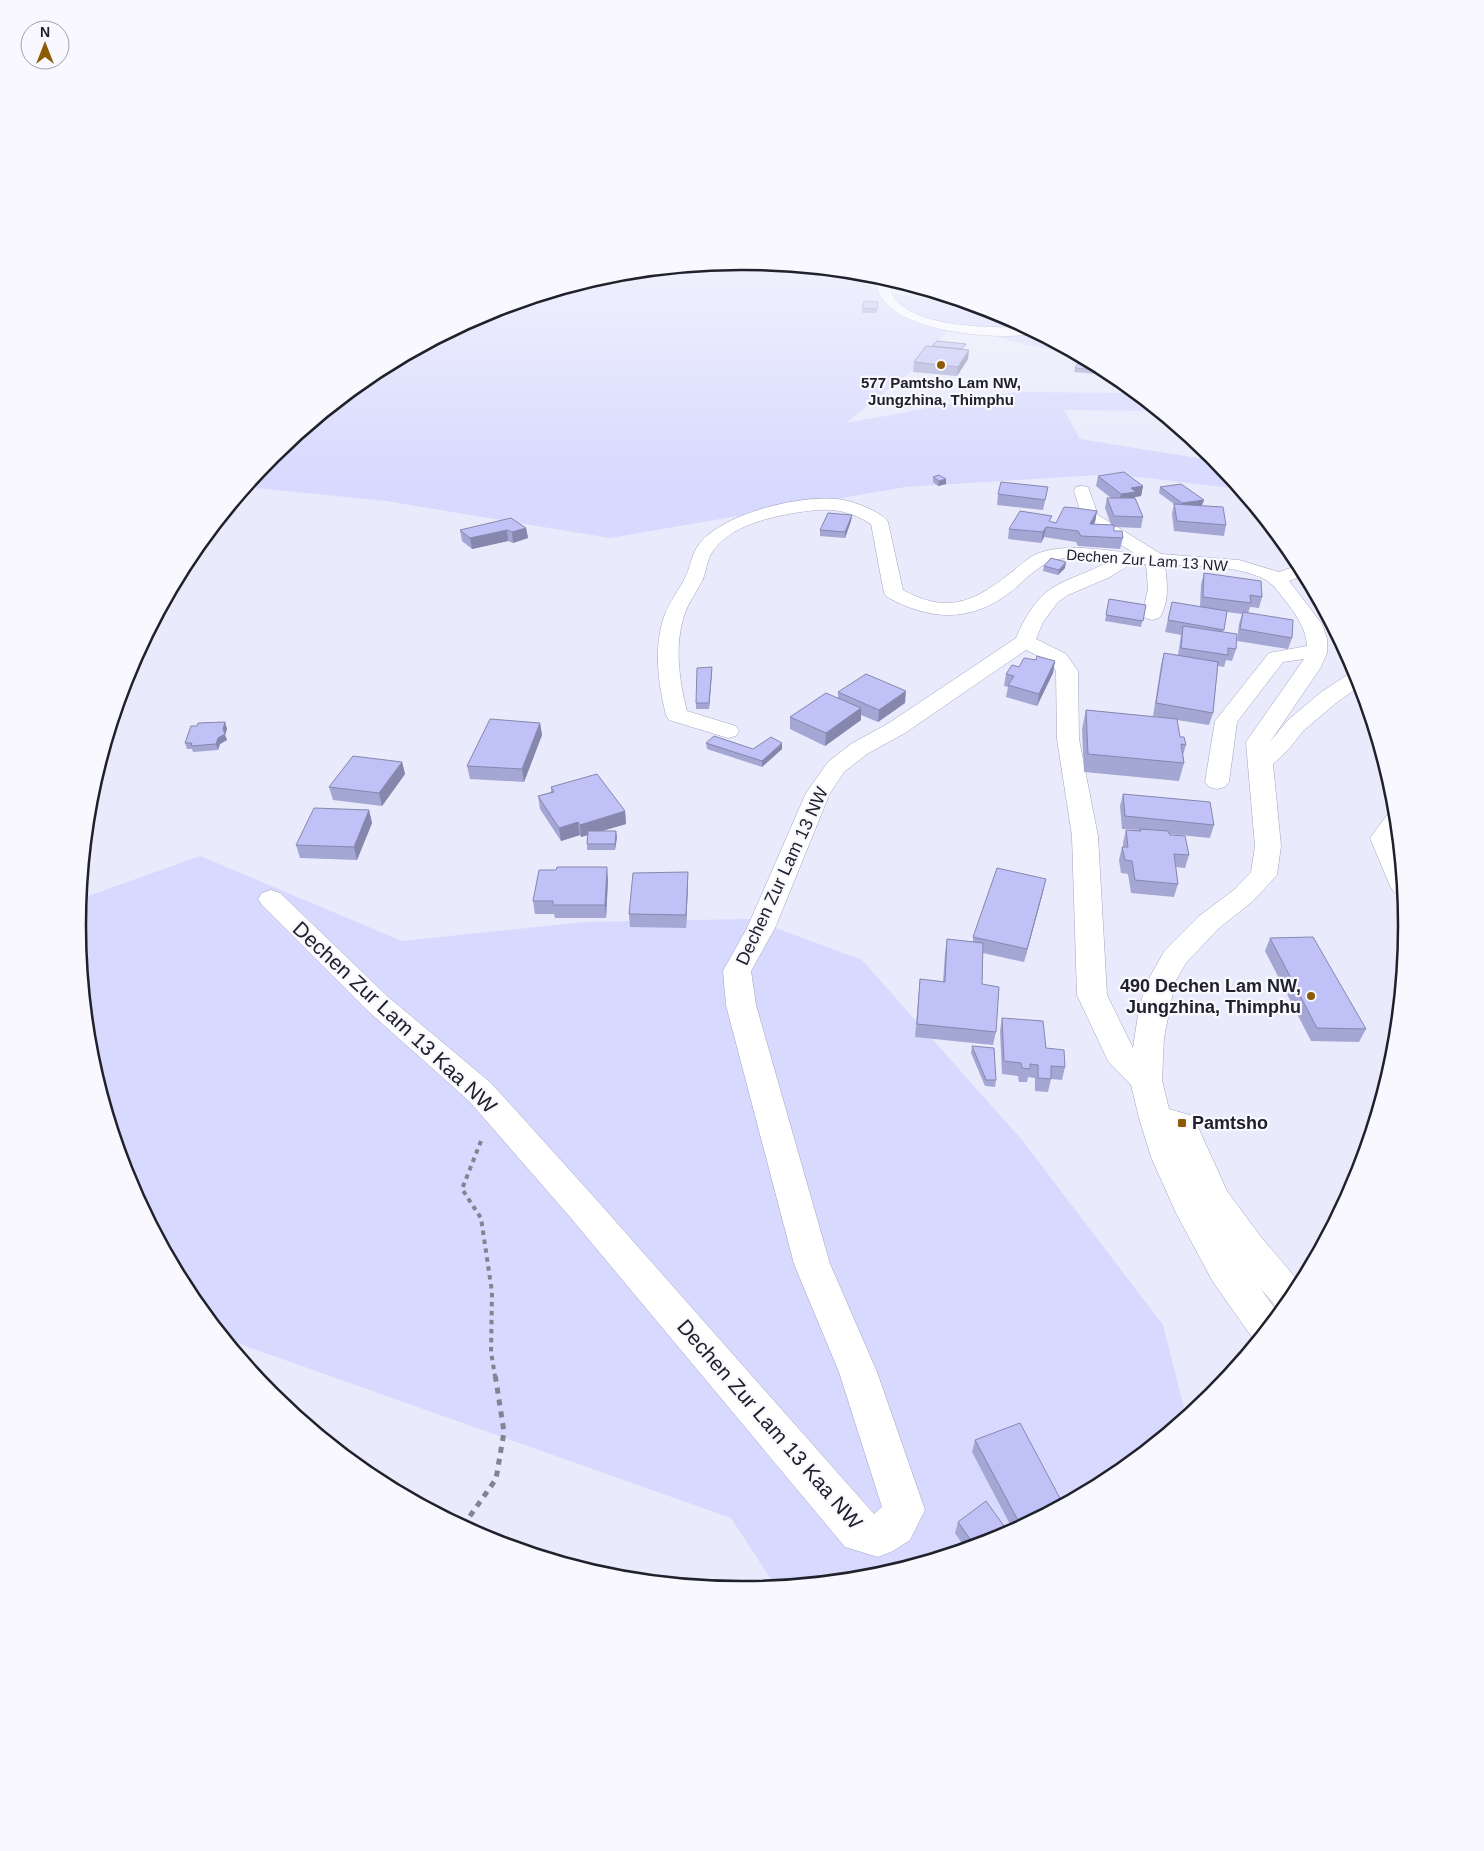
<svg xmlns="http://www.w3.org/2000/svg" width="1484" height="1851" font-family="Arial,sans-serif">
<rect width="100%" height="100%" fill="#e9eafb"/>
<g fill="#d7d9fe">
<path d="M 742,261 L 856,272 L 859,282 L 884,292 L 987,309 L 1039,338 L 1046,338 L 1082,357 L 1010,341 L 955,322 L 915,368 L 846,423 L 1015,392 L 1136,393 L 1157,411 L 1064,410 L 1080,439 L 1216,461 L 1239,489 L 1114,474 L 905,487 L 610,538 L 386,501 L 247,487 L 272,455 L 373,373 L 488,311 L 613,274 Z"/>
<path d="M 200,856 L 402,941 L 584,922 L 751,919 L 862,960 L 1022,1140 L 1163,1325 L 1186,1416 L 1111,1478 L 996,1540 L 871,1577 L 776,1587 L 731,1518 L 226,1339 L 189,1294 L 128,1180 L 90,1055 L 78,925 L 80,899 Z"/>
</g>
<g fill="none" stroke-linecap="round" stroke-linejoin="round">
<g stroke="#a3a5bf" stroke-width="1">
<g id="minor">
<path d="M 877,275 L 888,279 C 890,283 890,289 892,294 C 906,322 964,326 991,327 C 1007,328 1021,325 1036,333 C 1000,342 868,332 877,275 Z"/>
<path d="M 1082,486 L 1088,487 L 1098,515 L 1161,554 L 1239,560 L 1279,572 L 1299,565 L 1305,575 L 1289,581 L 1322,624 L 1327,639 L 1327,653 L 1321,667 L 1270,742 L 1287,721 L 1320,693 L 1350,673 L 1356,672 L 1360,686 L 1336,703 L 1303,731 L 1289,749 L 1273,764 L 1281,846 L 1277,875 L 1253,901 L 1218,929 L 1186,963 L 1175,982 L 1164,1038 L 1162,1080 L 1169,1109 L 1193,1116 L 1227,1191 L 1261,1237 L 1300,1283 L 1294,1295 L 1281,1312 L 1260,1288 L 1279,1314 L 1256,1341 L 1254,1340 L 1213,1282 L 1176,1213 L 1151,1157 L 1139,1118 L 1131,1085 L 1108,1061 L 1077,995 L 1072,836 L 1057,739 L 1056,671 L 1051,662 L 1026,650 L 905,733 L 867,754 L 844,772 L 830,793 L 775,928 L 751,971 L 756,1005 L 830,1264 L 877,1372 L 925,1510 L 910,1540 L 893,1551 L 878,1557 L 845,1547 L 570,1217 L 469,1101 L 367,1010 L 262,905 L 258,899 L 262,893 L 271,890 L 280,893 L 387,996 L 491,1083 L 594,1197 L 874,1514 L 882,1507 L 839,1372 L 794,1264 L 726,1005 L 723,971 L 747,928 L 806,793 L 828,762 L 851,744 L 889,723 L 1016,638 C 1024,619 1035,599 1052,588 C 1070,577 1091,572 1109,561 C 1091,559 1069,555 1052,561 C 1036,567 1024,581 1012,591 C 971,623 931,621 887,597 L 884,593 L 871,524 C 843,507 826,508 794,513 C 766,518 731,526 713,551 C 706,560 707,573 701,583 C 696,593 689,602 685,613 C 674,644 679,680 687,711 L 736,726 L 739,731 L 736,736 L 728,738 L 669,720 L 666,715 C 658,683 653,646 665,614 C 670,601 679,590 685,578 C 691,566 691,554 700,543 C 724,513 800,495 837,499 C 848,500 859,504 870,509 C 876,512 884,516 888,522 L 903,590 C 945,613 971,604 1008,575 C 1019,567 1028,556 1042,552 C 1073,543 1103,551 1134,553 L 1084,522 L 1074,491 L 1076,487 ZM 1131,564 L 1146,564 L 1148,589 L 1142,614 L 1145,618 L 1152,620 L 1159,618 C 1170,603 1167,582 1165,565 C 1196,566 1236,565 1264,579 C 1274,584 1281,596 1288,604 C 1298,617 1306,630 1307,646 L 1269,653 L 1215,721 L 1205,782 L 1209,787 L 1217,789 L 1225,787 L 1229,782 L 1237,722 L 1283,662 L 1304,659 L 1246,742 L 1255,846 L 1251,872 L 1235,889 L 1198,917 L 1165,950 L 1147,982 L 1139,1008 L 1133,1048 L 1107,995 L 1098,836 L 1079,739 L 1078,671 L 1066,654 L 1036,639 L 1043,622 L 1058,602 L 1068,595 L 1108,578 Z"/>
<path d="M 1395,813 L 1398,835 L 1396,838 L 1399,845 L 1403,895 L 1394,892 L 1390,886 L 1370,838 L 1387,815 Z"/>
</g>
</g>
<path stroke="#838491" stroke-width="4" stroke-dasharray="4.5 4.5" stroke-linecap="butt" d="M 481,1141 L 462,1189 L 481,1218 L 492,1292 L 491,1352 L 495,1376"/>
<path stroke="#838491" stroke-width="5" stroke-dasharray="6 6" stroke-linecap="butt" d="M 463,1526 L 496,1479 L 504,1432 L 495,1374"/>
<use href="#minor" fill="#fff" fill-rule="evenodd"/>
</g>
<g fill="#a4a6d4">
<path d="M 878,302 L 877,313 L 862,313 L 862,308 Z"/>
<path d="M 966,349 L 965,350 L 968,359 L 957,376 L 913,372 L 914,362 Z"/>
<path d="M 1099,367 L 1096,374 L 1074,372 L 1075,368 Z"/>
<path d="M 1098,476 L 1143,486 L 1141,496 L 1135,497 L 1135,498 L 1143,517 L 1141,528 L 1114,527 L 1114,531 L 1123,538 L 1120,549 L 1078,546 L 1076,542 L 1044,537 L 1041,543 L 1008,539 L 1009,529 L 1051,522 L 1056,523 L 1097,511 L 1095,522 L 1094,524 L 1111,525 L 1105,508 L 1107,498 L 1111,498 L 1096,486 Z"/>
<path d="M 933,477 L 946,484 L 938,486 L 933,482 Z"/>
<path d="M 1048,487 L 1043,510 L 997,505 L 998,494 Z"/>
<path d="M 1160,487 L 1204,500 L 1202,505 L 1199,506 L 1226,525 L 1224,536 L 1174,531 L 1172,514 L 1174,504 L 1159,493 Z"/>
<path d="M 852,515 L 851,521 L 845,538 L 820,536 L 820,530 Z"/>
<path d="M 526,528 L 528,538 L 513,543 L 508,541 L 472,549 L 462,541 L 460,530 Z"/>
<path d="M 1044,566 L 1065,568 L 1058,575 L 1043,571 Z"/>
<path d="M 1204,573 L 1262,597 L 1259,608 L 1250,607 L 1248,613 L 1292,638 L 1288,649 L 1237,641 L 1239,624 L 1242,614 L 1227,612 L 1223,632 L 1236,649 L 1232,661 L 1226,660 L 1224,667 L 1218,666 L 1213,713 L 1209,725 L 1177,720 L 1180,737 L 1186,745 L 1183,755 L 1184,763 L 1179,781 L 1084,772 L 1082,729 L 1086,710 L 1166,718 L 1153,716 L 1161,665 L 1164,653 L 1178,655 L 1181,635 L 1165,632 L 1172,602 L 1200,607 L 1201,584 Z"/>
<path d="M 1109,599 L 1146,605 L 1141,627 L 1105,621 Z"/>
<path d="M 1036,660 L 1055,661 L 1053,673 L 1037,706 L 1006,697 L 1008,687 L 1004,686 L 1006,674 L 1019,667 Z"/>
<path d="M 712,667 L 709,709 L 696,709 L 696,703 Z"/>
<path d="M 838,692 L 905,703 L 878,722 L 861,715 L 861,720 L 825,746 L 790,729 L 790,717 L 838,698 Z"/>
<path d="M 225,722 L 227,729 L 225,735 L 227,740 L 220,744 L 218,750 L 193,752 L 192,749 L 187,749 L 185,743 Z"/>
<path d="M 540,723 L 542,735 L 524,782 L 470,779 L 467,766 Z"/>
<path d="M 706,743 L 753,749 L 782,749 L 762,767 L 707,749 Z"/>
<path d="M 402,762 L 405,774 L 382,806 L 333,800 L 329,787 Z"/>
<path d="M 551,787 L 625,811 L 626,824 L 602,831 L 617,837 L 615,850 L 587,850 L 587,835 L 581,837 L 580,835 L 561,841 L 540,809 L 538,796 L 551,792 Z"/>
<path d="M 1123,794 L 1214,825 L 1210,838 L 1169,834 L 1189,855 L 1185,868 L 1176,867 L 1178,884 L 1174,897 L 1131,893 L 1128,874 L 1121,873 L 1119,860 L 1122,847 L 1123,847 L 1123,843 L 1126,830 L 1140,830 L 1122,829 L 1120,806 Z"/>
<path d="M 369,810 L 372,823 L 357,860 L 300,858 L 296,845 Z"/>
<path d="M 608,880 L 606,918 L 555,918 L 554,914 L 535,914 L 533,901 Z"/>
<path d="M 688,885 L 686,928 L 630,927 L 629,914 Z"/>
<path d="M 1043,892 L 1024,962 L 983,953 L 982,984 L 996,1032 L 993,1045 L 915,1037 L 920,979 L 943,982 L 945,953 L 947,939 L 973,942 L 973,937 Z"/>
<path d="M 1270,938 L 1366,1029 L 1359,1042 L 1311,1041 L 1265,951 Z"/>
<path d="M 1002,1018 L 1046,1048 L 1065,1067 L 1062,1080 L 1051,1079 L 1048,1092 L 1035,1091 L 1035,1078 L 1028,1077 L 1027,1082 L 1019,1082 L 1018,1076 L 1002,1074 L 1000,1031 Z"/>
<path d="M 972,1046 L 996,1080 L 995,1087 L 985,1086 L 971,1053 Z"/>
<path d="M 975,1440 L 1063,1504 L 1013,1530 L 972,1452 Z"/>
<path d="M 958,1522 L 996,1540 L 966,1549 L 955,1533 Z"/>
</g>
<g fill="#8687ad">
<path d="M 969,350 L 968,359 L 957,376 L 958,367 Z"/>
<path d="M 946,479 L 946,484 L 938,486 L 939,481 Z"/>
<path d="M 1143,486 L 1141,496 L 1135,497 L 1134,503 L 1119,504 L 1121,494 L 1131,488 Z"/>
<path d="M 1204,500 L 1202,505 L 1181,508 L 1182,503 Z"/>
<path d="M 1097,511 L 1095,522 L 1087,535 L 1090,524 Z"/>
<path d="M 852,515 L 851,521 L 845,538 L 845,532 Z"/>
<path d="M 1046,527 L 1044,537 L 1041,543 L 1043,532 Z"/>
<path d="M 526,528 L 528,538 L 513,543 L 512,532 Z"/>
<path d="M 507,530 L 508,541 L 472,549 L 470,538 Z"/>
<path d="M 1066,562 L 1065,568 L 1058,575 L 1059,570 Z"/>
<path d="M 1055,661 L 1053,673 L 1037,706 L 1039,694 Z"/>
<path d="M 712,667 L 712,673 L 709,709 L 709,703 Z"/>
<path d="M 906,691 L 905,703 L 878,722 L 879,710 Z"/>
<path d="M 861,708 L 861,720 L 825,746 L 826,733 Z"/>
<path d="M 225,722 L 227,729 L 225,735 L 227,740 L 220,744 L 218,750 L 216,744 L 223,729 Z"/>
<path d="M 540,723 L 542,735 L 524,782 L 522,769 Z"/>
<path d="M 782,743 L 782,749 L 762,767 L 762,761 Z"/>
<path d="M 402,762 L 405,774 L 382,806 L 379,793 Z"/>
<path d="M 369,810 L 372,823 L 357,860 L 354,847 Z"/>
<path d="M 625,811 L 626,824 L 581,837 L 580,825 Z"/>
<path d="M 578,822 L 580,835 L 561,841 L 559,828 Z"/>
<path d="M 616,831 L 617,837 L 615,850 L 615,844 Z"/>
<path d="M 607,867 L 608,880 L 606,918 L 605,905 Z"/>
<path d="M 688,872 L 688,885 L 686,928 L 686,915 Z"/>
<path d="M 1046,879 L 1043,892 L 1024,962 L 1027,949 Z"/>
</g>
<g fill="#bfc1f7" stroke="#8687ad">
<path d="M 864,301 L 878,302 L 877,309 L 862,308 Z"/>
<path d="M 937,341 L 966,344 L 962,349 L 932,346 Z"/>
<path d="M 926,346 L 969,350 L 958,367 L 914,362 Z"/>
<path d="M 1081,357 L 1098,366 L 1096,370 L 1075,368 Z"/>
<path d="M 1124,472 L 1143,486 L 1131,488 L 1136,492 L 1121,494 L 1098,476 Z"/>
<path d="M 939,475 L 946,479 L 939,481 L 933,477 Z"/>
<path d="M 1001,482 L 1048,487 L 1045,500 L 998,494 Z"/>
<path d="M 1181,484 L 1204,500 L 1182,503 L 1160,487 Z"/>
<path d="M 1107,498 L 1135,498 L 1143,517 L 1114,516 Z"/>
<path d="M 1174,504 L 1223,507 L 1226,525 L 1177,521 Z"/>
<path d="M 1064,507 L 1076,508 L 1097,511 L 1090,524 L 1114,525 L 1114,531 L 1122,531 L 1123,538 L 1081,536 L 1078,531 L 1046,527 L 1043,532 L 1009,529 L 1020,511 L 1052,516 L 1049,521 L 1056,523 Z"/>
<path d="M 828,513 L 852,515 L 845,532 L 820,530 Z"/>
<path d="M 511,518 L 526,528 L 512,532 L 507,530 L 470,538 L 460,530 Z"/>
<path d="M 1051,558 L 1066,562 L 1059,570 L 1044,566 Z"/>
<path d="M 1204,573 L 1261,581 L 1262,597 L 1250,595 L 1251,603 L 1203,597 Z"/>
<path d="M 1109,599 L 1146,605 L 1143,621 L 1106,615 Z"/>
<path d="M 1172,602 L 1227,611 L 1224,630 L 1168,620 Z"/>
<path d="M 1243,612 L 1293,620 L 1292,638 L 1240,629 Z"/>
<path d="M 1183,626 L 1237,634 L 1236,649 L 1228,648 L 1228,655 L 1181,648 Z"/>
<path d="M 1164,653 L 1218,662 L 1213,713 L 1156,703 Z"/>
<path d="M 1037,656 L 1055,661 L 1039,694 L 1008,685 L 1014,676 L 1006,674 L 1012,665 L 1019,667 L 1024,658 L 1036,660 Z"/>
<path d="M 712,667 L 709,703 L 696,703 L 697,668 Z"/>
<path d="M 866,674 L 906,691 L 879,710 L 838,692 Z"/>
<path d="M 826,693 L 861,708 L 826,733 L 790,717 Z"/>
<path d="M 1086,710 L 1177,719 L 1180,737 L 1184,737 L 1186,745 L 1181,744 L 1184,763 L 1088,754 Z"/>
<path d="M 490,719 L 540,723 L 522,769 L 467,766 Z"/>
<path d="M 225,722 L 223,729 L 225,734 L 218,738 L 216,744 L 191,746 L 192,743 L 185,743 L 191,726 L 197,726 L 198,723 Z"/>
<path d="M 714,736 L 753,749 L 771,737 L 782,743 L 762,761 L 706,743 Z"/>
<path d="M 353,756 L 402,762 L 379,793 L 329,787 Z"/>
<path d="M 597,774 L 625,811 L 580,825 L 578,822 L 559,828 L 538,796 L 554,792 L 551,787 Z"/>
<path d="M 1123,794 L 1210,802 L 1214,825 L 1125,816 Z"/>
<path d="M 314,808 L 369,810 L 354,847 L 296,845 Z"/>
<path d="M 1140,829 L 1168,831 L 1170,835 L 1185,836 L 1189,855 L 1174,854 L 1178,884 L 1135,880 L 1132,861 L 1125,860 L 1122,847 L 1128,847 L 1126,830 L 1141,831 Z"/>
<path d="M 588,831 L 616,831 L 615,844 L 587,844 Z"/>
<path d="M 557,867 L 607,867 L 605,905 L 553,905 L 553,901 L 533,901 L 539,870 L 556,870 Z"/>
<path d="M 997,868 L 1046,879 L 1027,949 L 973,937 Z"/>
<path d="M 688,872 L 686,915 L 629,914 L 633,873 Z"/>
<path d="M 1313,937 L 1366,1029 L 1317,1028 L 1270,938 Z"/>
<path d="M 947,939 L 983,943 L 982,984 L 999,987 L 996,1032 L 917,1024 L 920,979 L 945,982 Z"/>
<path d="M 1002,1018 L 1043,1021 L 1046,1048 L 1064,1050 L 1065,1067 L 1051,1066 L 1051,1079 L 1038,1078 L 1038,1065 L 1030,1064 L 1030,1069 L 1022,1068 L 1021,1063 L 1004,1061 Z"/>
<path d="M 972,1046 L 994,1048 L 996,1080 L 986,1080 Z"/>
<path d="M 1020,1423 L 1063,1504 L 1021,1526 L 975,1440 Z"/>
<path d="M 986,1501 L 1009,1533 L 996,1540 L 975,1546 L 958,1522 Z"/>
</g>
<linearGradient id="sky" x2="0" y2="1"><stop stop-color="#8daee2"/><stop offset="0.46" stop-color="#f5f6fd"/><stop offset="1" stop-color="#f5f6fd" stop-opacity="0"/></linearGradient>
<rect width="1484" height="481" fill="url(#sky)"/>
<g fill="#8c5c04" stroke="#f8f8fe" stroke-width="2">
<circle cx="941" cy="365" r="5"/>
<circle cx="1311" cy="996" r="5"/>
<rect x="1177" y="1118" width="10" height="10" rx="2.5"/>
</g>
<g text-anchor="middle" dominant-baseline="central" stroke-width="4.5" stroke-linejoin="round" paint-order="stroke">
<g font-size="15" font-weight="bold" fill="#20212b" stroke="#f8f8fe">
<text x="941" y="382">577 Pamtsho Lam NW,<tspan x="941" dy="17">Jungzhina, Thimphu</tspan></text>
</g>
<g font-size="15" fill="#20212b" stroke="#f8f8fe">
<text transform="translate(1147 560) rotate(4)">Dechen Zur Lam 13 NW</text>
</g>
<g font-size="18" fill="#20212b" stroke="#f8f8fe">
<text transform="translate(782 876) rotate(-65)">Dechen Zur Lam 13 NW</text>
</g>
<g font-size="18" font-weight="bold" fill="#20212b" stroke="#f8f8fe" text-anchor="end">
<text x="1301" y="986">490 Dechen Lam NW,<tspan x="1301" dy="21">Jungzhina, Thimphu</tspan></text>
<text x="1192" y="1123" text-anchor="start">Pamtsho</text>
</g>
<g font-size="21" fill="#20212b" stroke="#f8f8fe">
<text transform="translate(395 1017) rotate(43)">Dechen Zur Lam 13 Kaa NW</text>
<text transform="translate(770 1424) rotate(49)">Dechen Zur Lam 13 Kaa NW</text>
</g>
</g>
<path d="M0 0H1484V1851H0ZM741 270H743A655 655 0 0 1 1398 925V926A655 655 0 0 1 743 1581H741A655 655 0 0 1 86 926V925A655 655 0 0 1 741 270Z" fill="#f8f8fe" fill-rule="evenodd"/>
<path fill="none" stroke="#20212b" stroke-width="2.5" d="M741 270H743A655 655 0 0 1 1398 925V926A655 655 0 0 1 743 1581H741A655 655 0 0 1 86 926V925A655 655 0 0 1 741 270Z"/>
<g transform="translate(45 45)"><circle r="24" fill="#f8f8fe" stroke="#a2a2aa"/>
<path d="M0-4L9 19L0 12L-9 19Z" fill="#8c5c04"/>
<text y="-8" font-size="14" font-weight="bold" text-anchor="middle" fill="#20212b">N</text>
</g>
</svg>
